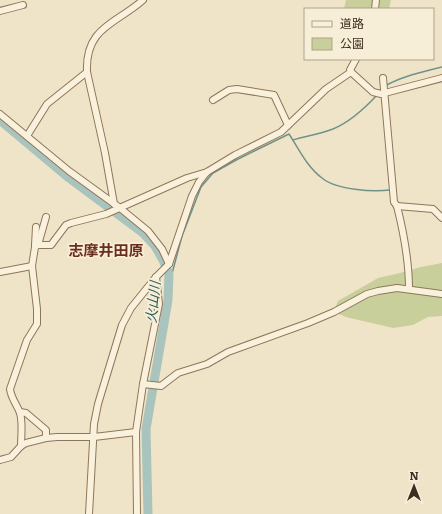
<svg xmlns="http://www.w3.org/2000/svg" width="442" height="514" font-family="Literata,'Noto Sans JP',serif">
<rect width="100%" height="100%" fill="#f0e4c8"/>
<g fill="#c9cf9b">
<path d="M 346,0 L 391,0 L 389,9 L 344,9 Z"/>
<path d="M 442,263 L 442,316 L 428,317 L 413,325 L 393,328 L 346,317 L 337,313 L 335,308 L 338,301 L 378,278 L 400,273 L 421,267 Z"/>
</g>
<g fill="none" stroke-linecap="round" stroke-linejoin="round">
<g stroke="#6f938a" stroke-width="1.5">
<path d="M 385,86 C 402,76 423,72 442,67"/>
<path d="M 293,140 C 306,136 320,134 333,129 C 350,122 365,108 377,95"/>
<path d="M 169,285 L 182,236 L 201,187 L 213,173 L 238,159 L 289,134 C 299,149 307,167 322,178 C 336,190 373,192 390,190"/>
</g>
<path stroke="#a9c4bc" stroke-width="9" d="M 0,120 L 69,178 L 143,233 L 155,246 L 163,260 L 169,274 L 168,300 L 146,429 L 148,514"/>
<g stroke="#8d765c" stroke-width="8">
<g id="street">
<path d="M 375,9 L 376,0"/>
<path d="M 0,11 L 23,5"/>
<path d="M 351,72 L 373,92 L 381,94 L 442,78"/>
<path d="M 351,72 L 350,70 L 356,59"/>
<path d="M 383,78 L 394,202 L 397,206 C 404,234 409,260 409,289"/>
<path d="M 213,100 L 229,90 L 237,89 L 274,95 L 288,125"/>
<path d="M 0,114 L 69,171 L 120,208 L 148,231 L 162,249 L 169,264"/>
<path d="M 27,136 L 47,104 L 87,72"/>
<path d="M 114,204 L 105,153 L 87,72 C 85,27 116,24 143,0"/>
<path d="M 397,206 L 433,209 L 442,218"/>
<path d="M 35,245 L 36,227"/>
<path d="M 38,245 L 46,217"/>
<path d="M 0,272 L 32,266"/>
<path d="M 143,384 L 161,386 L 178,373 L 207,364 L 228,352 L 308,323 L 334,312 L 367,294 L 378,291 L 397,288 L 442,294"/>
<path d="M 20,412 L 26,413 L 46,430 L 46,438"/>
<path d="M 21,446 C 21,435 23,424 20,413 C 17,405 11,398 10,389 L 27,340 L 37,324 L 37,309 L 32,266 L 35,247 L 38,245 L 51,245 L 66,225 L 71,223 L 106,214 L 187,178 L 207,172 L 235,155 L 281,132 L 326,89 L 351,72"/>
<path d="M 0,460 L 11,457 L 21,446 L 26,443 L 46,438 L 57,437 L 94,437 L 136,432"/>
<path d="M 89,514 L 94,424 L 98,404 L 122,325 L 131,308 L 156,277 L 169,264 L 192,196 L 199,182 L 207,172"/>
<path d="M 137,514 L 136,432 L 143,384 L 159,304 L 156,277"/>
</g>
</g>
<use href="#street" stroke="#faf1dc" stroke-width="6"/>
</g>
<g text-anchor="middle" dominant-baseline="central" stroke-width="3.5" stroke-linejoin="round" paint-order="stroke">
<g font-size="14" font-style="italic" fill="#2f5d5a" stroke="#f7eed8">
<text transform="translate(152 302) rotate(-84)">火山川</text>
</g>
<g font-size="15" font-weight="bold" fill="#6b2e1e" stroke="#f7eed8">
<text x="106" y="249">志摩井田原</text>
</g>
</g>
<rect x="304" y="8" width="130" height="52" fill="#f7eed8" stroke="#ada18e"/>
<rect x="312" y="21" width="20" height="6" fill="#faf1dc" stroke="#ada18e"/>
<text x="340" y="28" font-size="12" fill="#3d2e20">道路</text>
<rect x="312" y="38" width="20" height="12" fill="#c9cf9b" stroke="#ada18e"/>
<text x="340" y="48" font-size="12" fill="#3d2e20">公園</text>
<g transform="translate(414 486)" stroke="#f7eed8" stroke-width="3" paint-order="stroke">
<path d="M0-3L7 15L0 10L-7 15Z" fill="#3d2e20"/>
<text y="-6" font-size="11" font-weight="bold" text-anchor="middle" fill="#3d2e20">N</text>
</g>
</svg>
